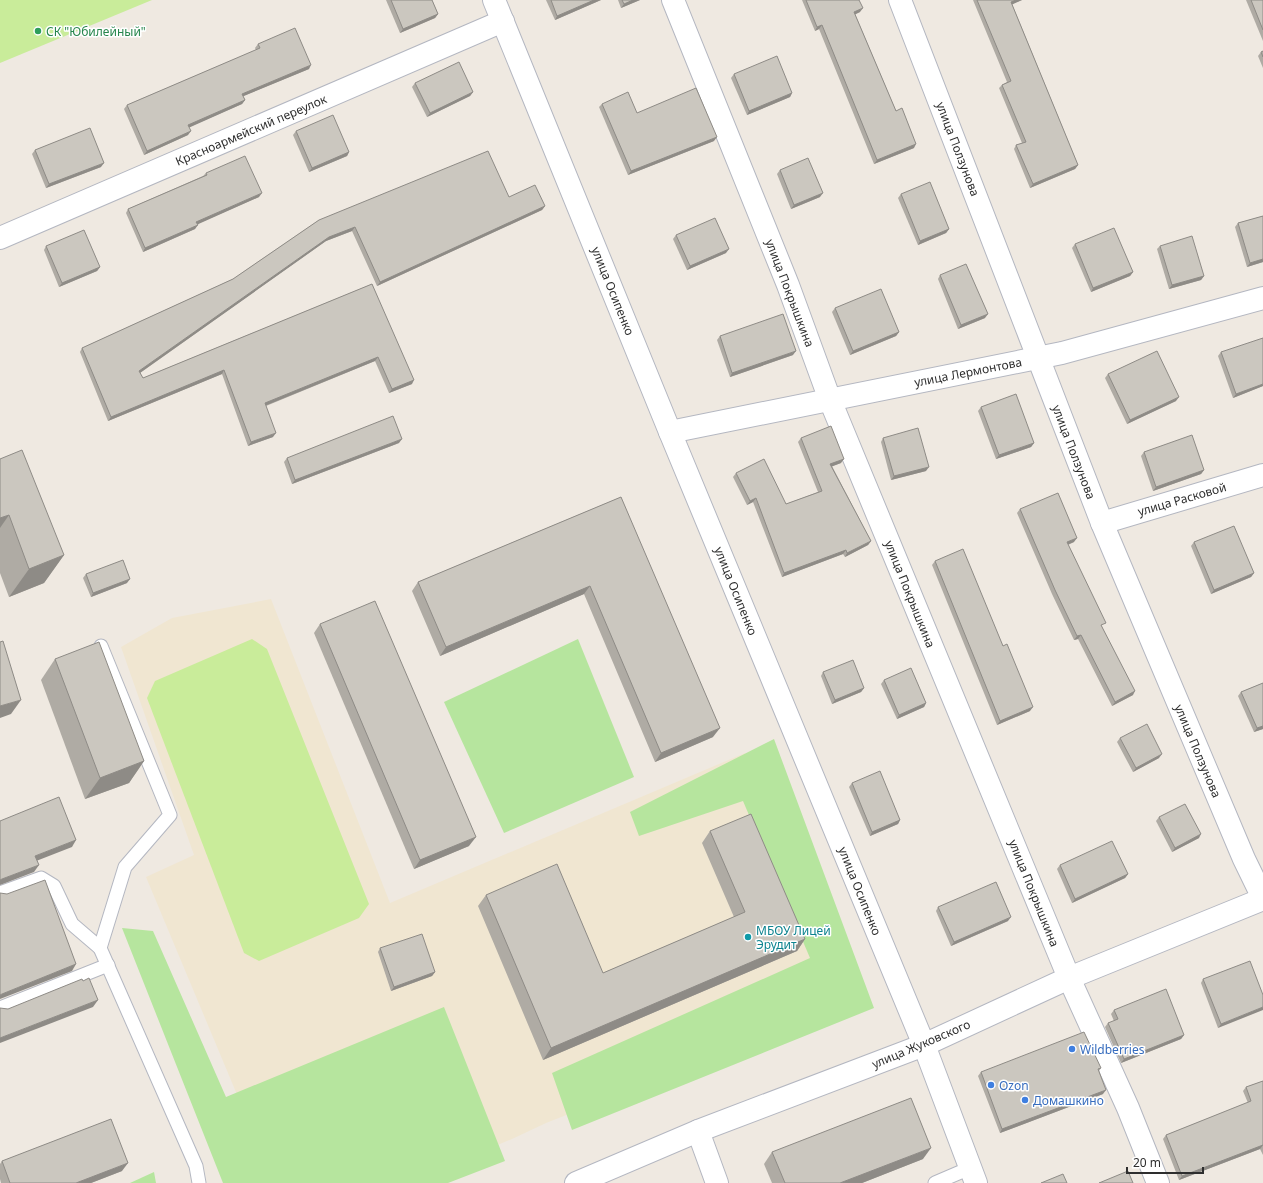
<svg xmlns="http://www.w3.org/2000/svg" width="1263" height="1183" font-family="'Noto Sans',sans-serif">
<rect width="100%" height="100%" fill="#efe9e1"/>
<path fill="#f0e6d1" d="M 271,599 L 390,903 L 745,753 L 753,772 L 861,999 L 546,1123 L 512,1139 L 406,1183 L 274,1183 L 146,877 L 194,855 L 121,647 L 172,618 Z"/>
<g fill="#b6e59e">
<path d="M 578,639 L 634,777 L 504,833 L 444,702 Z"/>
<path d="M 774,739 L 874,1008 L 572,1130 L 552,1073 L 810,958 L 743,801 L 639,836 L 630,812 Z"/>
<path d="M 122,928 L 153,931 L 226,1097 L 444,1007 L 505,1161 L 448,1183 L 223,1183 Z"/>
<path d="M 154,1172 L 156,1183 L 130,1183 Z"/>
</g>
<g fill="#c9ec9a">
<path d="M 0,0 L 152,0 L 0,63 Z"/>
<path d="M 252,639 L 267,649 L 369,904 L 359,918 L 259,961 L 244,953 L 147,698 L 155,681 Z"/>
</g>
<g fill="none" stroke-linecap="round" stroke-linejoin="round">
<g stroke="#b4b7c1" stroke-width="15">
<g id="lane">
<path d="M 101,646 L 170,815 L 125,867 L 100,948 L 196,1166 L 199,1183"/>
<path d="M 0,893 L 41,878 L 54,886 L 72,924 L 100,948"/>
<path d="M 0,1008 L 108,965"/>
<path d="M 935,1183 L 970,1168"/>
</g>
</g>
<g stroke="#b4b7c1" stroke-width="24">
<g id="street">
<path d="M 494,0 L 670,432 L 924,1045 L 976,1183"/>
<path d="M 673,0 L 788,285 L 830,400 L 1069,978 L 1128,1108 L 1158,1183"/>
<path d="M 900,0 L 1102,523 L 1244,859 L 1263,898"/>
<path d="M 0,238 L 503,21"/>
<path d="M 670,432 L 1062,353 L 1263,298"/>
<path d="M 1102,523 L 1263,475"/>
<path d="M 698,1131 L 717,1183"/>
</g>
</g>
<g stroke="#b4b7c1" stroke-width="24">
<path id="secondary" d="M 576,1183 L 698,1131 L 924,1045 L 1069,978 L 1263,899"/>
</g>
<use href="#lane" stroke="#fff" stroke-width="13"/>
<use href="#street" stroke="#fff" stroke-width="22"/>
<use href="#secondary" stroke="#fff" stroke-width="22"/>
</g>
<g fill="#afaba4">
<path d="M 386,0 L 432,0 L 438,14 L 435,18 L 400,33 Z"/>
<path d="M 546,0 L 601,0 L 555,20 Z"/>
<path d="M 618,0 L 640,0 L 621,8 Z"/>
<path d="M 802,0 L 859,0 L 860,12 L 855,14 L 896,111 L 914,148 L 874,164 L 819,29 L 815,31 Z"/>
<path d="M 973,0 L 1022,0 L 1012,4 L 1078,165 L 1075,169 L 1030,188 L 1014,149 L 1016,145 L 1022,143 L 999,88 L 1002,85 L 1007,82 Z"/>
<path d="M 1246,0 L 1263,0 L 1263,41 Z"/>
<path d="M 258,44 L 309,69 L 243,96 L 245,100 L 242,104 L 189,127 L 188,135 L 144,155 L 124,109 L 127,105 L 256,50 L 255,48 Z"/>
<path d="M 1263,51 L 1263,68 L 1258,56 L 1261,52 Z"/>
<path d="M 734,74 L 792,93 L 790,97 L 747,115 L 731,78 Z"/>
<path d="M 415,83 L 473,92 L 470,96 L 427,117 L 412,87 Z"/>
<path d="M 602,104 L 637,113 L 714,141 L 628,175 L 599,107 Z"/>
<path d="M 296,131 L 349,152 L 347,156 L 309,172 L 293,135 Z"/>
<path d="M 35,150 L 101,167 L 46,188 L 32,154 Z"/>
<path d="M 780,170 L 820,197 L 791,209 L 777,174 Z"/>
<path d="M 206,173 L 259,197 L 197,224 L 195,229 L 143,252 L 126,213 L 128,209 L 203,176 Z"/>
<path d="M 901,194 L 949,229 L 946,233 L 918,245 L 898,198 Z"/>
<path d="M 545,206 L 542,210 L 377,286 L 352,231 L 326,241 L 140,373 L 143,378 L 372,284 L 412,384 L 389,393 L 375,361 L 266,406 L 273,437 L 248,446 L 222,374 L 108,421 L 80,352 L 82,348 L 233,279 L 319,220 Z"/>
<path d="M 1263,216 L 1263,262 L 1247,267 L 1235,227 L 1238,223 Z"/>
<path d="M 676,235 L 726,253 L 687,270 L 673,239 Z"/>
<path d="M 1075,244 L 1133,272 L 1130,276 L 1091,292 L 1072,248 Z"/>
<path d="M 46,246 L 100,267 L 97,271 L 59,287 L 44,250 Z"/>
<path d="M 1160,246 L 1204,276 L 1201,280 L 1169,289 L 1157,249 Z"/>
<path d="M 940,275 L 985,318 L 958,329 L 938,279 Z"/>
<path d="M 835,308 L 899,332 L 896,336 L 850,355 L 832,312 Z"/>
<path d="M 720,336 L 793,355 L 730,377 L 717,340 Z"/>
<path d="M 1221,352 L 1263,386 L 1233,398 L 1218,356 Z"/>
<path d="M 1108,374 L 1176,401 L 1127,424 L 1105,378 Z"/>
<path d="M 981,407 L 1034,443 L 1031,447 L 996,459 L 978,411 Z"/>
<path d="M 801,438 L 841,463 L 832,466 L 871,541 L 868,545 L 845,557 L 843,554 L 782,577 L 753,502 L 747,505 L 733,477 L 736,473 L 786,504 L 818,492 L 798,442 Z"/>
<path d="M 883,438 L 926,471 L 891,480 L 881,442 Z"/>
<path d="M 399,443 L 292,484 L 284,462 L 287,458 Z"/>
<path d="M 1144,452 L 1204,470 L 1201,474 L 1153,491 L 1141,456 Z"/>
<path d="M 0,459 L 64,555 L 44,583 L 9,597 L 0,573 Z"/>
<path d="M 621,497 L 713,737 L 655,762 L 584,594 L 440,656 L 412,591 L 418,582 Z"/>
<path d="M 1020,509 L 1074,542 L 1068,545 L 1102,627 L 1133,695 L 1112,706 L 1078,639 L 1074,640 L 1052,594 L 1017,513 Z"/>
<path d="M 1194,542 L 1254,573 L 1251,577 L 1211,594 L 1191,546 Z"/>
<path d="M 935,561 L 1003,646 L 1030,711 L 997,725 L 932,565 Z"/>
<path d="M 86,574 L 127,583 L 91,597 L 83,578 Z"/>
<path d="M 320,624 L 469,846 L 414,869 L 314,633 Z"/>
<path d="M 55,659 L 144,761 L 129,783 L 85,799 L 41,680 Z"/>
<path d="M 823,672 L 864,688 L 861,692 L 832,704 L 821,676 Z"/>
<path d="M 884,680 L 926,703 L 924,707 L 897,719 L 881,684 Z"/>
<path d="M 1263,683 L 1263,729 L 1254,732 L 1238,696 L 1241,692 Z"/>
<path d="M 1120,738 L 1159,758 L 1133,772 L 1117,742 Z"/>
<path d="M 852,783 L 900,820 L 898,824 L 870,836 L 849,787 Z"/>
<path d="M 1159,817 L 1199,838 L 1172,852 L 1156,821 Z"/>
<path d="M 710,831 L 805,939 L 797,951 L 543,1060 L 478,906 L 486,895 L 603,973 L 734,917 L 702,843 Z"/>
<path d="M 1060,865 L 1128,874 L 1125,878 L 1072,903 L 1057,869 Z"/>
<path d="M 938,907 L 1008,921 L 951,946 L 936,911 Z"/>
<path d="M 380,948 L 435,972 L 432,976 L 391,991 L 378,952 Z"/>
<path d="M 1203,979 L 1263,995 L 1218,1028 L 1201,983 Z"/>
<path d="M 1114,1010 L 1184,1035 L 1181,1039 L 1121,1063 L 1105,1027 L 1108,1023 L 1114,1021 L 1111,1014 Z"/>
<path d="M 1101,1068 L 1099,1071 L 1103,1094 L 1000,1133 L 978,1076 L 981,1072 Z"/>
<path d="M 1263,1081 L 1263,1155 L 1260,1149 L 1179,1180 L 1163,1139 L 1166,1135 L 1248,1103 L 1243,1091 L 1246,1087 Z"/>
<path d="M 772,1152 L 923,1159 L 862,1183 L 772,1183 L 764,1164 Z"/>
<path d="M 2,1161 L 122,1171 L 91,1183 L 1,1183 L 0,1179 L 0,1164 Z"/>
</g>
<g fill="#8e8b86">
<path d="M 594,0 L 601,0 L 555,20 L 557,16 Z"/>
<path d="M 633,0 L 640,0 L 621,8 L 624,4 Z"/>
<path d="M 1016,0 L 1022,0 L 1009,6 L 1011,2 Z"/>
<path d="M 863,8 L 860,12 L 852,16 L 854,12 Z"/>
<path d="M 438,14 L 435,18 L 400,33 L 403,29 Z"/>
<path d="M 822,25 L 819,29 L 815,31 L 817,27 Z"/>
<path d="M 311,65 L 309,69 L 239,98 L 242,94 Z"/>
<path d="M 473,92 L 470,96 L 427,117 L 430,113 Z"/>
<path d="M 792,93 L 790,97 L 747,115 L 749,111 Z"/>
<path d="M 245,100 L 242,104 L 186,129 L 188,125 Z"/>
<path d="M 191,131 L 188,135 L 144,155 L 147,151 Z"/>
<path d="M 717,137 L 714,141 L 628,175 L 631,171 Z"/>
<path d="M 916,144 L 914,148 L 874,164 L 877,160 Z"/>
<path d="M 349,152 L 347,156 L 309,172 L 312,168 Z"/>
<path d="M 104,163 L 101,167 L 46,188 L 49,184 Z"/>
<path d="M 1078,165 L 1075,169 L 1030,188 L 1033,184 Z"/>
<path d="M 262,193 L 259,197 L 194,226 L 196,222 Z"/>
<path d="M 823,193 L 820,197 L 791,209 L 794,205 Z"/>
<path d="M 545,206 L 542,210 L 377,286 L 380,282 Z"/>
<path d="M 198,225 L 195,229 L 143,252 L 145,248 Z"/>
<path d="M 355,227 L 352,231 L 326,241 L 137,375 L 139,371 L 329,237 Z"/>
<path d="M 949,229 L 946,233 L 918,245 L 920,241 Z"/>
<path d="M 729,249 L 726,253 L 687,270 L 690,266 Z"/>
<path d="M 1263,259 L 1263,262 L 1247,267 L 1250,263 Z"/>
<path d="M 100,267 L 97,271 L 59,287 L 62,283 Z"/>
<path d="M 1133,272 L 1130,276 L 1091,292 L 1093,288 Z"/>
<path d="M 1204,276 L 1201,280 L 1169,289 L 1172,285 Z"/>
<path d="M 988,314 L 985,318 L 958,329 L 961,325 Z"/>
<path d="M 899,332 L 896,336 L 850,355 L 853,351 Z"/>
<path d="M 796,351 L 793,355 L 730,377 L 732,373 Z"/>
<path d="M 378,357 L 375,361 L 262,407 L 265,403 Z"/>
<path d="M 224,370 L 222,374 L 108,421 L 111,417 Z"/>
<path d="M 414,380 L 412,384 L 389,393 L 392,389 Z"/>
<path d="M 1263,384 L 1263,386 L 1233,398 L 1236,394 Z"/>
<path d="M 1179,397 L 1176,401 L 1127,424 L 1130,420 Z"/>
<path d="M 276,433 L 273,437 L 248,446 L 251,442 Z"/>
<path d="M 402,439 L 399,443 L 292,484 L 295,480 Z"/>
<path d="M 1034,443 L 1031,447 L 996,459 L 999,455 Z"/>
<path d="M 844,459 L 841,463 L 828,468 L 830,464 Z"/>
<path d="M 929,467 L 926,471 L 891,480 L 894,476 Z"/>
<path d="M 1204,470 L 1201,474 L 1153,491 L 1156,487 Z"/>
<path d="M 756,498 L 753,502 L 747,505 L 750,501 Z"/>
<path d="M 9,515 L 0,528 L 0,518 Z"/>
<path d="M 1077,538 L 1074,542 L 1064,546 L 1067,542 Z"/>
<path d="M 871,541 L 868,545 L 845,557 L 847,553 Z"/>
<path d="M 846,550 L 843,554 L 782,577 L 784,573 Z"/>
<path d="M 64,555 L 44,583 L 9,597 L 29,569 Z"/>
<path d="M 1254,573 L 1251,577 L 1211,594 L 1214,590 Z"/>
<path d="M 130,579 L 127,583 L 91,597 L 93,593 Z"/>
<path d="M 590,586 L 584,594 L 440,656 L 446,647 Z"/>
<path d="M 1081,635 L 1078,639 L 1074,640 L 1077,636 Z"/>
<path d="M 864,688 L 861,692 L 832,704 L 835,700 Z"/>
<path d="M 1135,691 L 1133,695 L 1112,706 L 1115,702 Z"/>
<path d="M 21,700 L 11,714 L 0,718 L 0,706 Z"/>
<path d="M 926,703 L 924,707 L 897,719 L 899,715 Z"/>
<path d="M 1033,707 L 1030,711 L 997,725 L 1000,721 Z"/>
<path d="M 1263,726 L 1263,729 L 1254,732 L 1257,728 Z"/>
<path d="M 720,728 L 713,737 L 655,762 L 661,753 Z"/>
<path d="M 1162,754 L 1159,758 L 1133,772 L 1136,768 Z"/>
<path d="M 144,761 L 129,783 L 85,799 L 100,778 Z"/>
<path d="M 900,820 L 898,824 L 870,836 L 872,832 Z"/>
<path d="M 1201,834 L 1199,838 L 1172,852 L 1175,848 Z"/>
<path d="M 476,837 L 469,846 L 414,869 L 420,860 Z"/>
<path d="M 76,840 L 72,847 L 31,863 L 35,856 Z"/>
<path d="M 39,865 L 34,872 L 0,885 L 0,880 L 2,879 Z"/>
<path d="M 1128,874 L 1125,878 L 1072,903 L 1075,899 Z"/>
<path d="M 1011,917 L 1008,921 L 951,946 L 954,942 Z"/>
<path d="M 805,939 L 797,951 L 543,1060 L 551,1048 Z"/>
<path d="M 76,964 L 72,971 L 0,999 L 0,995 L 2,994 Z"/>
<path d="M 435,972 L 432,976 L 391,991 L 394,987 Z"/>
<path d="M 98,1000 L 93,1007 L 0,1043 L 0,1038 Z"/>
<path d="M 1263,1007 L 1263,1010 L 1218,1028 L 1221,1024 Z"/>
<path d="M 1184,1035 L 1181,1039 L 1121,1063 L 1124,1059 Z"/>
<path d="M 1106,1090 L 1103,1094 L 1000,1133 L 1002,1129 Z"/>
<path d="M 1263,1145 L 1260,1149 L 1179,1180 L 1182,1176 Z"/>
<path d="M 931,1148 L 923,1159 L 862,1183 L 840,1183 Z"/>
<path d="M 128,1163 L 122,1171 L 91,1183 L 76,1183 Z"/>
</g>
<g fill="#cbc7bf" stroke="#8e8b86">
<path d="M 391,0 L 432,0 L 438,14 L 403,29 Z"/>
<path d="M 551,0 L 594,0 L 557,16 Z"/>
<path d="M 622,0 L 633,0 L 624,4 Z"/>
<path d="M 806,0 L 859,0 L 863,8 L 854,12 L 896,111 L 902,108 L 916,144 L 877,160 L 822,25 L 817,27 Z"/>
<path d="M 977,0 L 1016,0 L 1011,2 L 1078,165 L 1033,184 L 1016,145 L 1026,142 L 1002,85 L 1011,81 Z"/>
<path d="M 1251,0 L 1263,0 L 1263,30 Z"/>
<path d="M 295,28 L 311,65 L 242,94 L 245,100 L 188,125 L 191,131 L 147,151 L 127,105 L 260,48 L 258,44 Z"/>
<path d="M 1263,51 L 1263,57 L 1261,52 Z"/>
<path d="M 777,56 L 792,93 L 749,111 L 734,74 Z"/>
<path d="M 459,62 L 473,92 L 430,113 L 415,83 Z"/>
<path d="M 696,88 L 717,137 L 631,171 L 602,104 L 628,92 L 637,113 Z"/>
<path d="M 333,115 L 349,152 L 312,168 L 296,131 Z"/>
<path d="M 90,128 L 104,163 L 49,184 L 35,150 Z"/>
<path d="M 488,151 L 509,197 L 535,185 L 545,206 L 380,282 L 355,227 L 329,237 L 139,371 L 143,378 L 372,284 L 414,380 L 392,389 L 378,357 L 265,403 L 276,433 L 251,442 L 224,370 L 111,417 L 82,348 L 233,279 L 319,220 Z"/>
<path d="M 245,156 L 262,193 L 196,222 L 198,225 L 145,248 L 128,209 L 207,175 L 206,173 Z"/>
<path d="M 808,158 L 823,193 L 794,205 L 780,170 Z"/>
<path d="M 930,182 L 949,229 L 920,241 L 901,194 Z"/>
<path d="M 1263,216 L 1263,259 L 1250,263 L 1238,223 Z"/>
<path d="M 715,218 L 729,249 L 690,266 L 676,235 Z"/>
<path d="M 1114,228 L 1133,272 L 1093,288 L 1075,244 Z"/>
<path d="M 84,230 L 100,267 L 62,283 L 46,246 Z"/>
<path d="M 1192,236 L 1204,276 L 1172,285 L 1160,246 Z"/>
<path d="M 966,264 L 988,314 L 961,325 L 940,275 Z"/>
<path d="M 881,289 L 899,332 L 853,351 L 835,308 Z"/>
<path d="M 783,314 L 796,351 L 732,373 L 720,336 Z"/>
<path d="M 1263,338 L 1263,384 L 1236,394 L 1221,352 Z"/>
<path d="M 1157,351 L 1179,397 L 1130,420 L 1108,374 Z"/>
<path d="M 1016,394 L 1034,443 L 999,455 L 981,407 Z"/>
<path d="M 393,416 L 402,439 L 295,480 L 287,458 Z"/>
<path d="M 831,426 L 844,459 L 830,464 L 871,541 L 847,553 L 846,550 L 784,573 L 756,498 L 750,501 L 736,473 L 764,459 L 786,504 L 822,491 L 801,438 Z"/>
<path d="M 918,428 L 929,467 L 894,476 L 883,438 Z"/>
<path d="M 1192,435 L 1204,470 L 1156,487 L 1144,452 Z"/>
<path d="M 22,450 L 64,555 L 29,569 L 9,515 L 0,518 L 0,459 Z"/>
<path d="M 1058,493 L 1077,538 L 1067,542 L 1106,623 L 1101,625 L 1135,691 L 1115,702 L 1081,635 L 1077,636 L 1055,590 L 1020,509 Z"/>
<path d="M 621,497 L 720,728 L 661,753 L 590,586 L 446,647 L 418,582 Z"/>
<path d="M 1234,526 L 1254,573 L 1214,590 L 1194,542 Z"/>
<path d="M 963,549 L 1003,646 L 1007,644 L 1033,707 L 1000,721 L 935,561 Z"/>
<path d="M 123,560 L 130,579 L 93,593 L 86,574 Z"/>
<path d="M 375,601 L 476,837 L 420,860 L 320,624 Z"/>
<path d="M 3,641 L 21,700 L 0,706 L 0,642 Z"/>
<path d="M 99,642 L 144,761 L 100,778 L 55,659 Z"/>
<path d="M 853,660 L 864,688 L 835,700 L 823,672 Z"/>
<path d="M 911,668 L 926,703 L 899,715 L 884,680 Z"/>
<path d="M 1263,683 L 1263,726 L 1257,728 L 1241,692 Z"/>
<path d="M 1147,724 L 1162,754 L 1136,768 L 1120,738 Z"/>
<path d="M 880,771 L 900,820 L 872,832 L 852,783 Z"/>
<path d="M 59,797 L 76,840 L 35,856 L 39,865 L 2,879 L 0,880 L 0,821 Z"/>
<path d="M 1185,804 L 1201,834 L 1175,848 L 1159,817 Z"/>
<path d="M 751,814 L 805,939 L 551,1048 L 486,895 L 557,864 L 603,973 L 745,912 L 710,831 Z"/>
<path d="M 1112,841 L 1128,874 L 1075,899 L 1060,865 Z"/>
<path d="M 45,880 L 76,964 L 2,994 L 0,995 L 0,893 L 7,894 Z"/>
<path d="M 996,882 L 1011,917 L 954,942 L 938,907 Z"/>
<path d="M 422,934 L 435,972 L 394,987 L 380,948 Z"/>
<path d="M 1250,961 L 1263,995 L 1263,1007 L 1221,1024 L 1203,979 Z"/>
<path d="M 89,978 L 98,1000 L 0,1038 L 0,1008 L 8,1009 L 82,979 L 83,981 Z"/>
<path d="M 1166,989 L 1184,1035 L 1124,1059 L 1108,1023 L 1118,1019 L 1114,1010 Z"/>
<path d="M 1084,1032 L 1101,1068 L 1098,1069 L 1106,1090 L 1002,1129 L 981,1072 Z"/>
<path d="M 1263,1081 L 1263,1145 L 1182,1176 L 1166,1135 L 1251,1101 L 1246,1087 Z"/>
<path d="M 911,1098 L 931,1148 L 840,1183 L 785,1183 L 772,1152 Z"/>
<path d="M 111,1119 L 128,1163 L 76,1183 L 10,1183 L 2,1161 Z"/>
<path d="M 1128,1171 L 1133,1183 L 1099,1183 Z"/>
<path d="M 1063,1174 L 1067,1183 L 1041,1183 Z"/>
</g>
<circle fill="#2e9e5b" stroke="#fff" stroke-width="1.5" cx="38" cy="31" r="4"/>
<circle fill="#0f9aa8" stroke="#fff" stroke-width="1.5" cx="748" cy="937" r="4"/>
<g fill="#3f7fe0" stroke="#fff" stroke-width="1.5">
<circle cx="1072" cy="1049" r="4"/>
<circle cx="991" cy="1085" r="4"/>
<circle cx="1025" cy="1100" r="4"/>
</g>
<g text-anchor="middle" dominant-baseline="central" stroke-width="3" stroke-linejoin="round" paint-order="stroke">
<g font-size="12" fill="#27864d" stroke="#fff" text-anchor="start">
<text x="46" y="31">СК "Юбилейный"</text>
</g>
<g font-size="12" fill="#2e2e2e" stroke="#fff">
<text transform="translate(251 130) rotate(-23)">Красноармейский переулок</text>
<text transform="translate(958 149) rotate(69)">улица Ползунова</text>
<text transform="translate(613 291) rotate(68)">улица Осипенко</text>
<text transform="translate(790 293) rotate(69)">улица Покрышкина</text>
<text transform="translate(968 372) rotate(-11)">улица Лермонтова</text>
<text transform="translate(1074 452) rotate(69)">улица Ползунова</text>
<text transform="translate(1182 499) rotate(-16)">улица Расковой</text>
<text transform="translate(736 591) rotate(68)">улица Осипенко</text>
<text transform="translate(910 594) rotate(68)">улица Покрышкина</text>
<text transform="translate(1198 751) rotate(67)">улица Ползунова</text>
<text transform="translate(860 891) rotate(68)">улица Осипенко</text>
<text transform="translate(1034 893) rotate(68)">улица Покрышкина</text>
<text transform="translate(921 1044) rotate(-23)">улица Жуковского</text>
</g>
<g font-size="12" fill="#0d838f" stroke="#fff" text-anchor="start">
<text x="756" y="930">МБОУ Лицей<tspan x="756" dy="14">Эрудит</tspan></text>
</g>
<g font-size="12" fill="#366cbe" stroke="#fff" text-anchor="start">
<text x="1080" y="1049">Wildberries</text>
<text x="999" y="1085">Ozon</text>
<text x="1033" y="1100">Домашкино</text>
</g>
</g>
<path d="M1127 1167v6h76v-6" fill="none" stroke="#2e2e2e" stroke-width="2"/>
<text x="1133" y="1167" font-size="12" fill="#2e2e2e" stroke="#ffffff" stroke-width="3" paint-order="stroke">20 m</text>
</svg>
